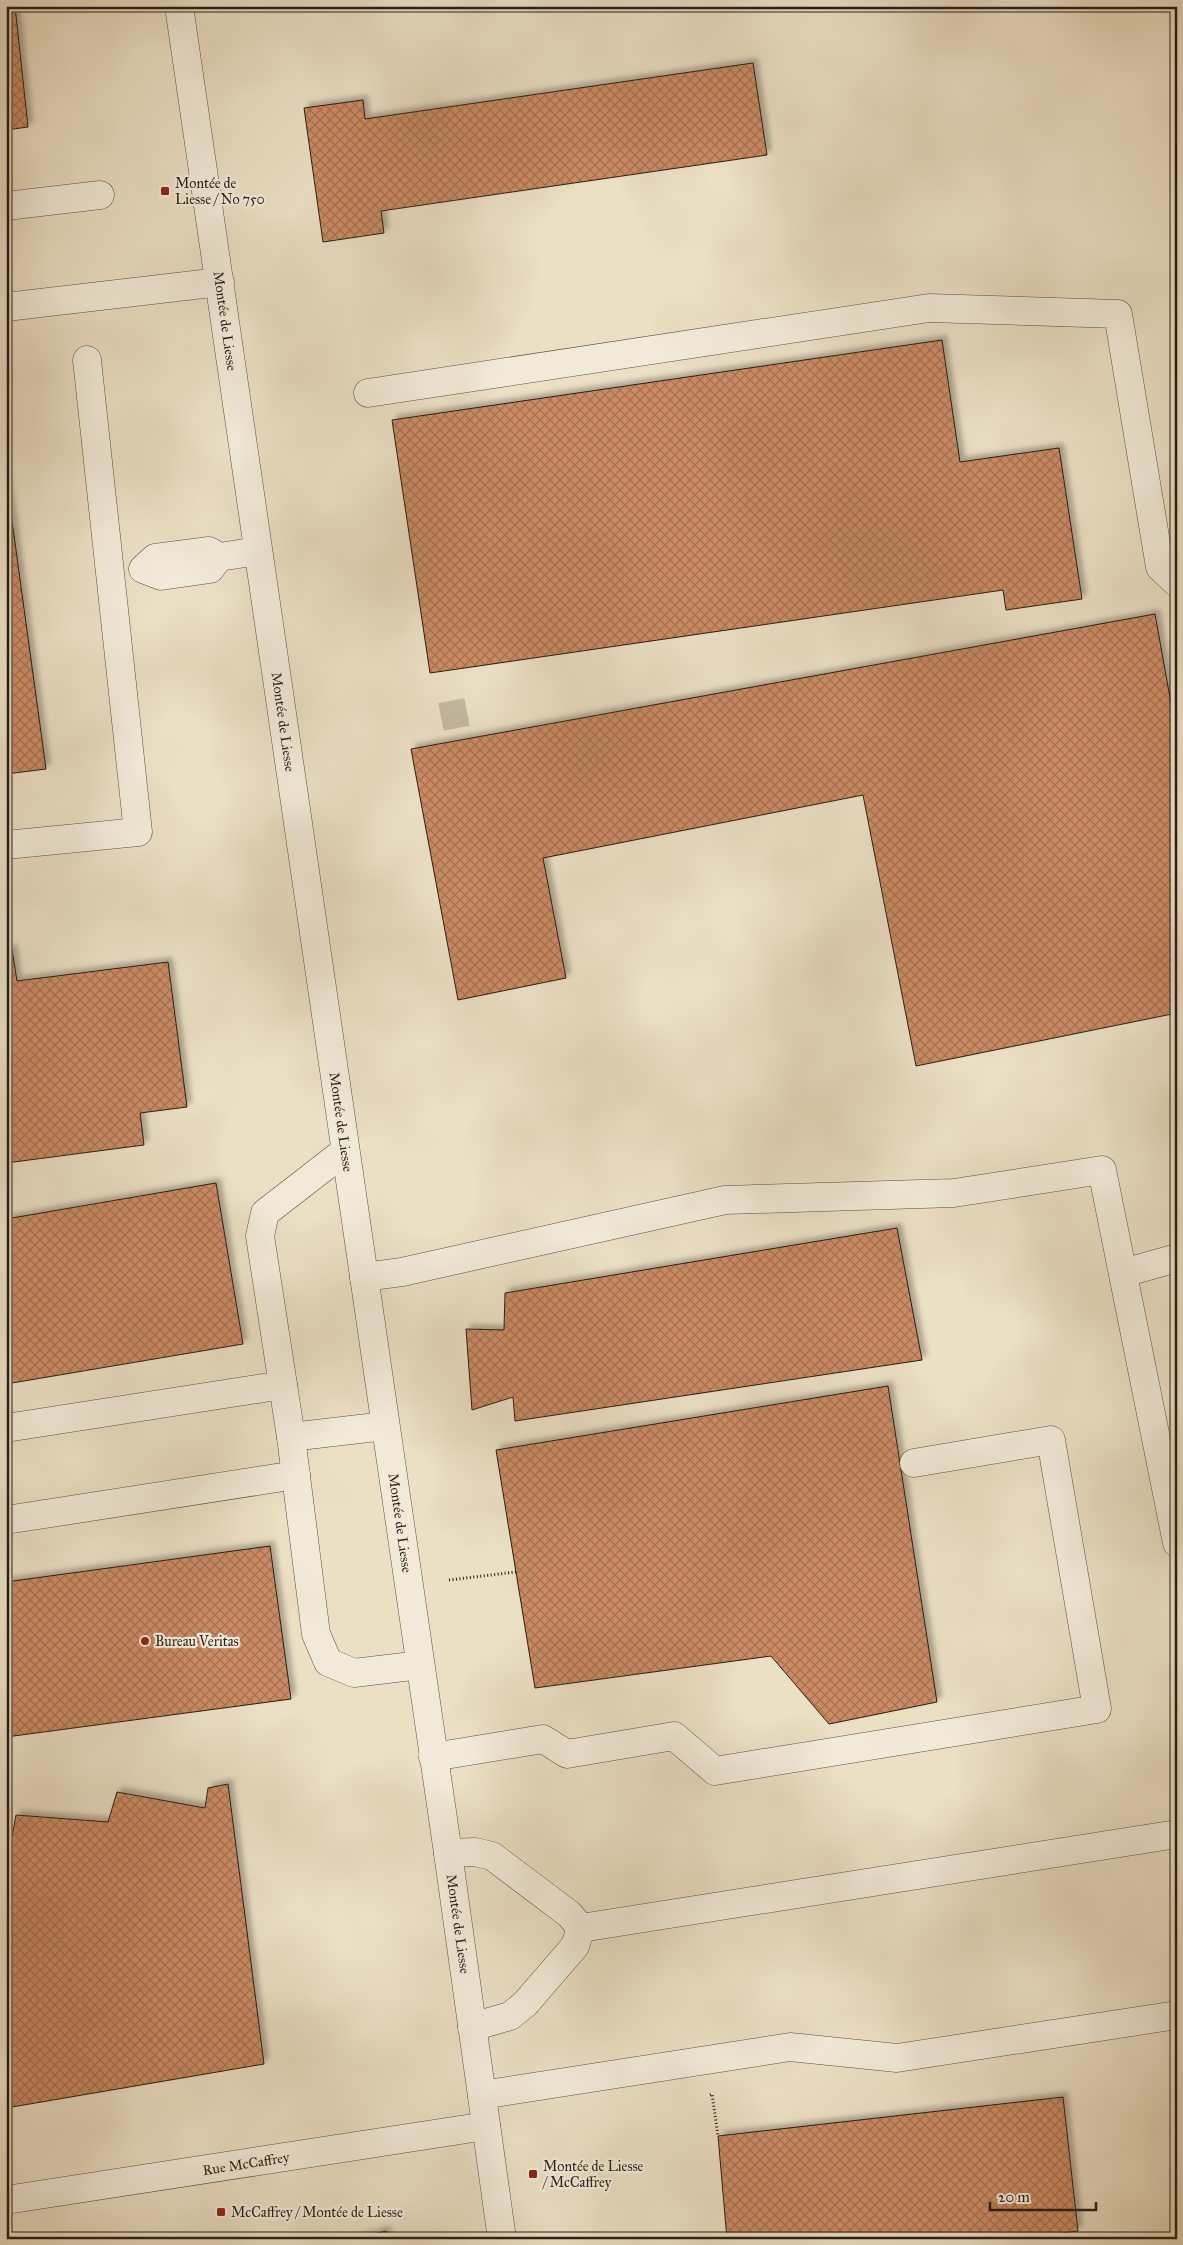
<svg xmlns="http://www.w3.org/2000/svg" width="1183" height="2245" font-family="'IM FELL Great Primer',serif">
<defs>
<pattern id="building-cross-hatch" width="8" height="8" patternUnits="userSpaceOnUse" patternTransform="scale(1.25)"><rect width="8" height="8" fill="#cb8b63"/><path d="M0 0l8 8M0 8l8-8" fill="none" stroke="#a57151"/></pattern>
<filter id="shadow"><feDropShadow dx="4.5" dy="-4.5" stdDeviation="2.5" flood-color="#0004"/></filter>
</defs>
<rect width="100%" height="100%" fill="#ebdfc4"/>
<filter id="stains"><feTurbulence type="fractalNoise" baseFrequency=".004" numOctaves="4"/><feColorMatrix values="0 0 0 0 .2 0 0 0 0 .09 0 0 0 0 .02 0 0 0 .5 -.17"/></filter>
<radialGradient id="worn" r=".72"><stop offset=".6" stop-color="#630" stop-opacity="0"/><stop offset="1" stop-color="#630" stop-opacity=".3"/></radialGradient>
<g fill="url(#building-cross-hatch)" stroke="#281e16" filter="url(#shadow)">
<path d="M 6,6 L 15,6 L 28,127 L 6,130 Z"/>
<path d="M 753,63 L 767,155 L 381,211 L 384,233 L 323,242 L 304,108 L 363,100 L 365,119 Z"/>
<path d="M 942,340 L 960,462 L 1059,448 L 1082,599 L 1006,610 L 1003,590 L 430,673 L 392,420 Z"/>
<path d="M 6,477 L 46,769 L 6,774 Z"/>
<path d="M 1155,614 L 1177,737 L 1177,1013 L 916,1066 L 863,795 L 543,858 L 566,978 L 458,1000 L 411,749 Z"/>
<path d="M 12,949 L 17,981 L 168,962 L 187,1107 L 140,1113 L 144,1145 L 6,1163 L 6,950 Z"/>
<path d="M 216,1183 L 243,1344 L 6,1384 L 6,1219 Z"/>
<path d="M 897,1228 L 922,1360 L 515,1421 L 513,1397 L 472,1410 L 466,1329 L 504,1330 L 505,1293 Z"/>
<path d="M 888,1386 L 937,1702 L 829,1724 L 771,1656 L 535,1688 L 496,1450 Z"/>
<path d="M 270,1546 L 291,1699 L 6,1737 L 6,1582 Z"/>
<path d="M 228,1784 L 264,2064 L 6,2108 L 6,1836 L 12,1837 L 16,1815 L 108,1822 L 117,1792 L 205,1808 L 208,1788 Z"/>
<path d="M 1063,2097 L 1078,2231 L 1016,2239 L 727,2239 L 718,2136 Z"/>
<path d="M 386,2231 L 388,2239 L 354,2239 Z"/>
</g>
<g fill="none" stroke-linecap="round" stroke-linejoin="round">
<path stroke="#c4b8a1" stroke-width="28" stroke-dasharray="28 14" stroke-linecap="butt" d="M 441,717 L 467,712"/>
<g stroke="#594e42" stroke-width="29">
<g id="minor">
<path d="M 179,6 L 448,1853 L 502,2239"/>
<path d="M 6,206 L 100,195"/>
<path d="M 6,307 L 220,282"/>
<path d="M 368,393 L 929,308 L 1118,314 L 1160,567 L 1177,583"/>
<path d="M 219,557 L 210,569 L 161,576 L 143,569 L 155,558 L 209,551 L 219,557 L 258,551"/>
<path d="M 6,845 L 138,832 L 87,360"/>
<path d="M 1123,1273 L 1177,1258"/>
<path d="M 364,1277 L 402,1272 L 725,1200 L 954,1193 L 1102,1170 L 1177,1543"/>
<path d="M 385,1426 L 291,1437 L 316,1634 L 328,1662 L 354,1673 L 420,1665"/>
<path d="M 6,1428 L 283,1385"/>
<path d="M 291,1437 L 260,1236 L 265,1213 L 345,1151"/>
<path d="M 6,1520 L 296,1475"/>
<path d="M 433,1757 L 543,1739 L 567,1754 L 674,1736 L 715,1771 L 1097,1709 L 1051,1440 L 914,1463"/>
<path d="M 448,1853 L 475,1852 L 492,1856 L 569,1914 L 581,1928 L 575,1946 L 525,2004 L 510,2016 L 472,2027"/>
<path d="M 581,1928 L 1177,1834"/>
<path d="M 482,2095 L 790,2047 L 897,2058 L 1177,2015"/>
<path d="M 6,2200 L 486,2126"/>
</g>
</g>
<g stroke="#281e16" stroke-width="3" stroke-dasharray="1 2.5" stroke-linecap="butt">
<path d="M 449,1580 L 516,1572"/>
<path d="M 710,2095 L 712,2094 L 718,2136"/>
</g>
<use href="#minor" stroke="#f2ead9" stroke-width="28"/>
</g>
<g fill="#8f2418" stroke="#f2ead9" stroke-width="2">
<rect x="160" y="186" width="10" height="10" rx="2.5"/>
<circle cx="145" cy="1641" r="5"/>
<rect x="528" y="2169" width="10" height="10" rx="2.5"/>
<rect x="216" y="2207" width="10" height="10" rx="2.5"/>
</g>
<g text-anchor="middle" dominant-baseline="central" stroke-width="4.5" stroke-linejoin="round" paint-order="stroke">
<g font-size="14" fill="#281e16" stroke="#f2ead9" text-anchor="start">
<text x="175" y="183">Montée de<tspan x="175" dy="16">Liesse / No 750</tspan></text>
<text x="155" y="1641">Bureau Veritas</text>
<text x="543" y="2166">Montée de Liesse<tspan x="543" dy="16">/ McCaffrey</tspan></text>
<text x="231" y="2212">McCaffrey / Montée de Liesse</text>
</g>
<g font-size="14" fill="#281e16" stroke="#f2ead9">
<text transform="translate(225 321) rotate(82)">Montée de Liesse</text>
<text transform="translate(283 722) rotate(82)">Montée de Liesse</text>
<text transform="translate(341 1122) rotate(82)">Montée de Liesse</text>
<text transform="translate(400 1523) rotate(82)">Montée de Liesse</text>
<text transform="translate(458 1924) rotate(82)">Montée de Liesse</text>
<text transform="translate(246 2164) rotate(-9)">Rue McCaffrey</text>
</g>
</g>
<rect width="1183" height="2245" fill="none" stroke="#ebdfc4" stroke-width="25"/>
<rect x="8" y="8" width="1168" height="2230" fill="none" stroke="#281e16" stroke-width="2.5"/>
<rect x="12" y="12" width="1158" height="2220" fill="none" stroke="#281e16"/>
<path d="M990 2202v8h106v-8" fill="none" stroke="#281e16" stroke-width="2.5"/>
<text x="998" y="2202" font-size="15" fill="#281e16" stroke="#f2ead9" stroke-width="4" paint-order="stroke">20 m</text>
<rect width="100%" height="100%" filter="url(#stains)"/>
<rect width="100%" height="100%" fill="url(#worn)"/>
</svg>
